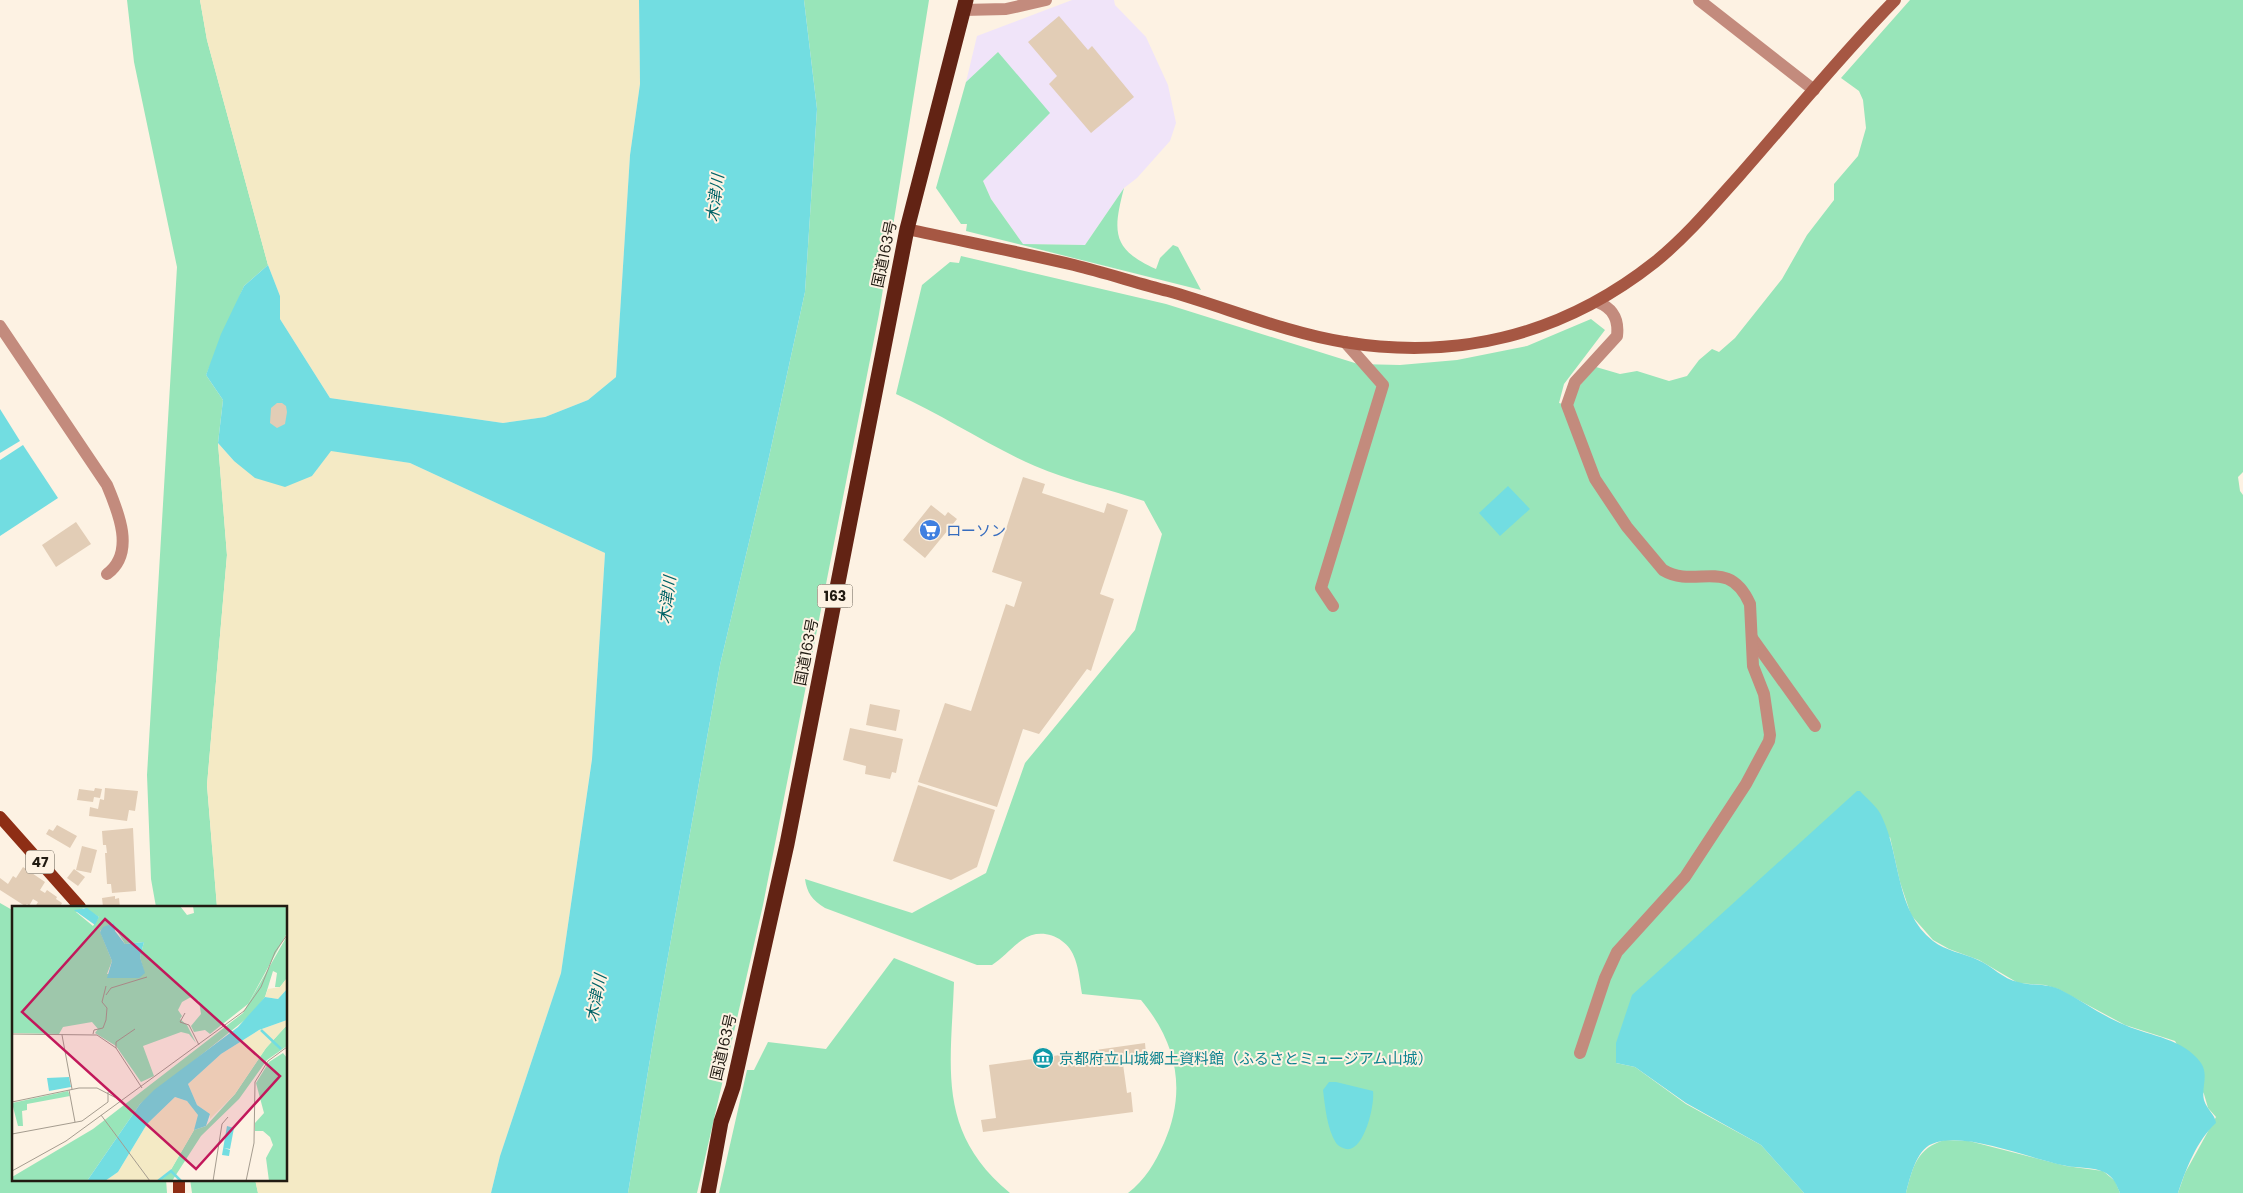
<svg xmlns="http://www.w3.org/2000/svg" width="2243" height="1193" font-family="Poppins,'Noto Sans JP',sans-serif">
<rect width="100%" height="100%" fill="#fdf2e3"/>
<path fill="#f0e4f9" d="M 1072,0 L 1114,0 L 1115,5 L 1146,37 L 1168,85 L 1176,123 L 1170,141 L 1137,178 L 1124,188 L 1085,245 L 1023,244 L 991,199 L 983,181 L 998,52 L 966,82 L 977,36 Z"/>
<g fill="#98e5b9">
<path d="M 127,0 L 200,0 L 207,40 L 268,265 L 244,286 L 206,375 L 223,400 L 218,443 L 227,555 L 207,785 L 217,907 L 156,907 L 151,879 L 147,775 L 177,267 L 134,62 Z"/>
<path d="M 804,0 L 929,0 L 879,314 L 763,905 L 697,1193 L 628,1193 L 654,1035 L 720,665 L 767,466 L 805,292 L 817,109 Z"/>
<path d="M 1910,0 L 2243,0 L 2243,472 L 2238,477 L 2240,491 L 2243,495 L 2243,1193 L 2178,1193 L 2185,1173 L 2216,1117 L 2208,1108 L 2204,1094 L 2175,1041 L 2125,1025 L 2058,989 L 2045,985 L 2018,983 L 1979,960 L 1949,949 L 1933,940 L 1911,915 L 1900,882 L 1890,837 L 1616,1063 L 1635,1067 L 1686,1104 L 1761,1145 L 1804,1193 L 1128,1193 C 1145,1180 1155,1163 1164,1143 C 1187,1091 1177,1043 1141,1000 L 1082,994 C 1080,983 1079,970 1075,959 C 1068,937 1041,926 1022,940 C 1011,948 1003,958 992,965 L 977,965 L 825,908 C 812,900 807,893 805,879 L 912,913 L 986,873 L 1025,763 L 1135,630 L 1162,534 L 1144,501 C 1108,489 1069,481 1035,466 C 987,445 943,415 896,394 L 922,285 L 950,262 L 959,263 L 961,256 L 1166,304 L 1358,364 L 1400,365 L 1457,360 L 1527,346 L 1591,319 L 1605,330 L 1564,384 L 1559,403 L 1570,406 L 1580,385 L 1596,367 L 1620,374 L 1637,371 L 1669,381 L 1687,376 L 1699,360 L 1712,349 L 1719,352 L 1735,338 L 1782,279 L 1807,235 L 1834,200 L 1834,184 L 1858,156 L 1866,128 L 1863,100 L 1859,91 L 1841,78 Z"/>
<path d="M 998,52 L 1050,113 L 983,181 L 991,199 L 1023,244 L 1085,245 L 1124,188 C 1113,231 1111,249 1156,269 L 1160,258 L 1173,245 L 1178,247 L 1201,290 L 966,231 L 967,224 L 961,224 L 936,188 L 966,82 Z"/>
<path d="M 0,903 L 14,911 L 14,1179 L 166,1179 L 167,1193 L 0,1193 Z"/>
<path d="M 894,958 L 954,982 C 951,1067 936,1132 1010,1193 L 719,1193 L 747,1070 L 754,1070 L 768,1042 L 826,1049 Z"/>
<path d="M 1945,1140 L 1969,1141 L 2066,1166 L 2103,1171 L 2115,1181 L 2120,1193 L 1906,1193 C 1913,1166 1917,1148 1945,1140 Z"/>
<path d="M 190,1179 L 255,1179 L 258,1193 L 192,1193 Z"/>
</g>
<g fill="#f4eac5">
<path d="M 200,0 L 639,0 L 640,84 L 630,155 L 616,377 L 588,400 L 545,417 L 503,423 L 330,398 L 280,319 L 280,296 L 268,265 L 207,40 Z"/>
<path d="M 218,443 L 234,461 L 312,476 L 331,450 L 410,463 L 605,553 L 592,758 L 561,973 L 500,1156 L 491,1193 L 258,1193 L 255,1179 L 286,1179 L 286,907 L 217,907 L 207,785 L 227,555 Z"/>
</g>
<g fill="#72dde1">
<path d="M 639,0 L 804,0 L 817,109 L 805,292 L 767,466 L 720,665 L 654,1035 L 628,1193 L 491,1193 L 500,1156 L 561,973 L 592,759 L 605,553 L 410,463 L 331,451 L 312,476 L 285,487 L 255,478 L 234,461 L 218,443 L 223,400 L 206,375 L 221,334 L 244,286 L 268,265 L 280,296 L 280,319 L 330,398 L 503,423 L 545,417 L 588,400 L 616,377 L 630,155 L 640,84 Z"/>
<path d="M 0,409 L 20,441 L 0,453 Z"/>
<path d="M 23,445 L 58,498 L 0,536 L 0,460 Z"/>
<path d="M 1508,486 L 1530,509 L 1500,536 L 1479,513 Z"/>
<path d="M 1857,791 L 1860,791 C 1867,799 1878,807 1882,817 C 1901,857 1895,911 1933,941 C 1946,951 1963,953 1978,960 C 1992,966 2003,979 2018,982 C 2031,986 2045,983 2059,989 C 2081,1000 2102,1016 2125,1025 C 2152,1037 2183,1038 2201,1063 C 2209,1075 2201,1088 2204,1100 C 2207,1110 2215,1114 2216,1123 C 2197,1140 2186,1169 2178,1193 L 2120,1193 C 2116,1184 2114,1177 2104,1172 C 2094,1167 2078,1168 2067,1166 C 2032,1160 1964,1130 1932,1144 C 1916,1150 1910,1178 1906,1193 L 1804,1193 L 1761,1145 L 1686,1103 L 1635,1067 L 1616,1063 L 1616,1043 L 1632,995 Z"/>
<path d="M 1329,1082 L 1336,1082 L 1373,1091 C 1375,1105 1364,1152 1346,1149 C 1342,1148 1338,1146 1336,1143 C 1327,1129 1325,1106 1323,1090 Z"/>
</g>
<g fill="#e2cdb6">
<path d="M 1059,16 L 1088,50 L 1092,46 L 1134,97 L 1091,133 L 1049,84 L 1057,76 L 1028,42 Z"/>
<path d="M 277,403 L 282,403 L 286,406 L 287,412 L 285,424 L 277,428 L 270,423 L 271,408 Z"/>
<path d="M 1023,477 L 1045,484 L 1042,493 L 1104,513 L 1107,503 L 1128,510 L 1100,594 L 1114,599 L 1091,671 L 1087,669 L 1039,734 L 1023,729 L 997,807 L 918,782 L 945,703 L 971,711 L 1006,604 L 1014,607 L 1022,582 L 992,572 Z"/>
<path d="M 931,505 L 945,516 L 948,512 L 957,519 L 925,558 L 903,540 Z"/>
<path d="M 76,522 L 91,544 L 56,567 L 42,545 Z"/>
<path d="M 870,704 L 900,710 L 896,731 L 866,725 Z"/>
<path d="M 850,728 L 903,739 L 896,773 L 892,772 L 890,779 L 865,774 L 866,766 L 843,760 Z"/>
<path d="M 918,785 L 995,810 L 977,867 L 951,880 L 893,861 Z"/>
<path d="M 95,788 L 102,789 L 100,798 L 94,797 L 93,802 L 77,800 L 79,789 L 94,791 Z"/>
<path d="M 105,788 L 138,791 L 135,811 L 129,810 L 127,821 L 89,816 L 90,807 L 98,809 L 100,799 L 104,800 Z"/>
<path d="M 57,825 L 77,836 L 70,848 L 46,834 L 49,829 L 53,831 Z"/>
<path d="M 133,828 L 136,891 L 112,893 L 111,884 L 107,884 L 105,853 L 107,853 L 106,845 L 103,845 L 102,831 Z"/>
<path d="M 82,846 L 97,850 L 91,873 L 76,870 Z"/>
<path d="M 23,867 L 45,882 L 40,890 L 45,893 L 47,890 L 57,897 L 56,899 L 62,903 L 60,907 L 35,907 L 38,902 L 33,899 L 29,906 L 27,904 L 25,906 L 0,890 L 0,878 L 8,884 L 13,876 L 16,878 Z"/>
<path d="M 74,869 L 85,877 L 78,886 L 67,878 Z"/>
<path d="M 115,896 L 115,899 L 119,898 L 120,907 L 103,907 L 102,898 Z"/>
<path d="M 1145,1043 L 1146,1054 L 1122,1057 L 1127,1093 L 1131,1092 L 1133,1112 L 983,1132 L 981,1120 L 996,1118 L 989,1065 Z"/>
</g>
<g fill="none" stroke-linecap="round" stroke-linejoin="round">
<g stroke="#c38b7d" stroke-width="12">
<path d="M 1699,0 L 1814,90"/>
<path d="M 963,10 L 1006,9 L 1046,0"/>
<path d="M 0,326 L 107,485 C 118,511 136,553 107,574"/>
<path d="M 1333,606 L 1321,588 L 1383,385 L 1345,342"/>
<path d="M 1752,638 L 1815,726"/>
<path d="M 1580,1053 L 1605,978 L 1617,952 L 1685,877 L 1746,784 L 1769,741 L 1770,735 L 1764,694 L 1753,666 L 1750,604 C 1728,555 1696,590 1663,570 L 1627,527 L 1595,479 L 1567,405 L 1575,382 L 1617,336 C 1619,319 1613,308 1597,302"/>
</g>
<path stroke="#a65743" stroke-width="12" d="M 907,229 C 962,241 1019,252 1074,265 C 1106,273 1137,283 1168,291 C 1225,307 1287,333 1344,342 C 1459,361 1564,334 1655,262 C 1686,237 1713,205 1739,176 C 1791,117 1840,56 1895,0"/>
<g stroke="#8e2e15" stroke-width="12">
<path d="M 0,817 L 80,907"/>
<path d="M 179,1179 L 179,1193"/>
</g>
<path stroke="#622314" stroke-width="15" d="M 708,1193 L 721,1122 L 733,1087 L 787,844 L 907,229 L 966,0"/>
</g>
<defs>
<g id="supermarket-disc" transform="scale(1.125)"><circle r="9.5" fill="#3f7fe0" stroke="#fdf2e3"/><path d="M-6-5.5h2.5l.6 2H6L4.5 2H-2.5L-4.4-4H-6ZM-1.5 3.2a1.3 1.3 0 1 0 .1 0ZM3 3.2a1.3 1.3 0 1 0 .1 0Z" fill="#fff"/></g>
<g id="museum-disc" transform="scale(1.125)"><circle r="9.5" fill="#0f9aa8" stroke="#fdf2e3"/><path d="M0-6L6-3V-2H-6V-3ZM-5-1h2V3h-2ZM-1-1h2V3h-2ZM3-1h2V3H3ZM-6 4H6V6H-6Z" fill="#fff"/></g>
</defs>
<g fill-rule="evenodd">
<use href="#supermarket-disc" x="930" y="530"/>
<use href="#museum-disc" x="1043" y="1058"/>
</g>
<g text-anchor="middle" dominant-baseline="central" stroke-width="4" stroke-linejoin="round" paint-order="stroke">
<g fill="#fdf2e3" stroke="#635c51" stroke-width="1">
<rect x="817.5" y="584.5" width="35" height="23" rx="4"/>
<rect x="26" y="850.5" width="28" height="23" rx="4"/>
</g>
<g font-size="14" font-weight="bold" fill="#211b12">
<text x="835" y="596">163</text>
<text x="40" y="862">47</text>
</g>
<g font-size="15" fill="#211b12" stroke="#fdf2e3">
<text transform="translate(884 254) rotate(-78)">国道163号</text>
<text transform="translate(806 652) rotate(-79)">国道163号</text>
<text transform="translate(723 1047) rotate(-77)">国道163号</text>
</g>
<g font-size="15" fill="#366cbe" stroke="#fdf2e3" text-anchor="start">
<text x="946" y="530">ローソン</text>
</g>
<g font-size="15" fill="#0d838f" stroke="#fdf2e3" text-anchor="start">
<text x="1059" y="1058">京都府立山城郷土資料館（ふるさとミュージアム山城）</text>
</g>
<g font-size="16" font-style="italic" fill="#006366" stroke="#fdf2e3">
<text transform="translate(715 198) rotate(-83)">木津川</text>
<text transform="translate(667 600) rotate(-83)">木津川</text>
<text transform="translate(596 998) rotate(-79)">木津川</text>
</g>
</g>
<g transform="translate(12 906)">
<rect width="275" height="275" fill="#fdf2e3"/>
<path d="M 0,0 L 168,0 L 175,9 L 182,7 L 181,0 L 275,0 L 275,27 L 236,98 L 198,128 L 193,124 L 182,126 L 179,120 L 189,108 L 187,95 L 179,91 L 170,96 L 166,104 L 170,110 L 168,113 L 175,119 L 184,137 L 177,128 L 169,126 L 131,140 L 142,170 L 129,176 L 104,140 L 83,127 L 86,123 L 80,116 L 51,121 L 47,128 L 0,127 ZM 72,2 L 87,11 L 81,20 L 64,6 ZM 100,17 L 113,38 L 132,36 L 128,51 L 132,66 L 95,68 L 100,55 L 88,25 ZM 275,30 L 275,72 L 268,81 L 263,81 L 265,67 L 261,65 L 253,91 L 239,109 L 128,198 L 75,275 L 0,275 L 0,271 L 81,223 L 231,107 ZM 275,119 L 275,140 L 255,154 L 227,193 L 189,230 L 160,275 L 148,275 L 157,267 L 182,224 L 194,220 L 223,188 L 254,142 ZM 271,147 L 275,152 L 275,275 L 257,275 L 254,252 L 261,239 L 258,231 L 251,225 L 243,225 L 243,217 L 252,207 L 244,177 L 257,156 ZM 56,185 L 58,190 L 15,198 L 15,204 L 10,205 L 11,220 L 6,220 L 0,197 Z" fill="#98e5b9" fill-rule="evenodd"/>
<path d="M 275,72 L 275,83 L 266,93 L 253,91 L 256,83 L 268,81 ZM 275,114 L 275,119 L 254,142 L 223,188 L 198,213 L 198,208 L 185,199 L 176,178 L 209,148 L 247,124 ZM 163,191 L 175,195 L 187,209 L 185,219 L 157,267 L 148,275 L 93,275 L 106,266 L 135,218 Z" fill="#f4eac5"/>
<path d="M 75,2 L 87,11 L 83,19 L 62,4 ZM 102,17 L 103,25 L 113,38 L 132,36 L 128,51 L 133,67 L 127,72 L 95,72 L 100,55 L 88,26 L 91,21 ZM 275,83 L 275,114 L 247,124 L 209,148 L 176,178 L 185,199 L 198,208 L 194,220 L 182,224 L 186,209 L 175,195 L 163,191 L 135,218 L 106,266 L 93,275 L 75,275 L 128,198 L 142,184 L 226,121 L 253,91 L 266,93 ZM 57,171 L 59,181 L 37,185 L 35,172 ZM 215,220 L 222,222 L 218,243 L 212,242 L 218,244 L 217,250 L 210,249 Z" fill="#72dde1"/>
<path fill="none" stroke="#72dde1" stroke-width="2.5" d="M 249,124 L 269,143M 146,275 L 159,265 L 169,275"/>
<path fill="none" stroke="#a59c8f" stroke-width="1" d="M 94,89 L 99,82 L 135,71M 173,107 L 168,116 L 177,119 L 187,139M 0,128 L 85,129 L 104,142 L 130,182M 81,128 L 82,124 L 91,122 L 94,114 L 95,102 L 90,96 L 94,80M 50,129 L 60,183M 104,142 L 104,136 L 123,123M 57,184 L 63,216M 0,196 L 67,182 L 85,182 L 110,195M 89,209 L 138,275M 0,228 L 70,215 L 96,196 L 96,186M 0,265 L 54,235 L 232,105 L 249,81 L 263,46 L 275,29M 201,275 L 210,218 L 216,211M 234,275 L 242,237 L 243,176 L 256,155 L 275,141"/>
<path fill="#c2185b" fill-opacity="0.15" stroke="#c2185b" stroke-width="2.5" d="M 93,13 L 268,170 L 184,263 L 10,106 Z"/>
<rect width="275" height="275" fill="none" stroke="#211b12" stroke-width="2.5"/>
</g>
</svg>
